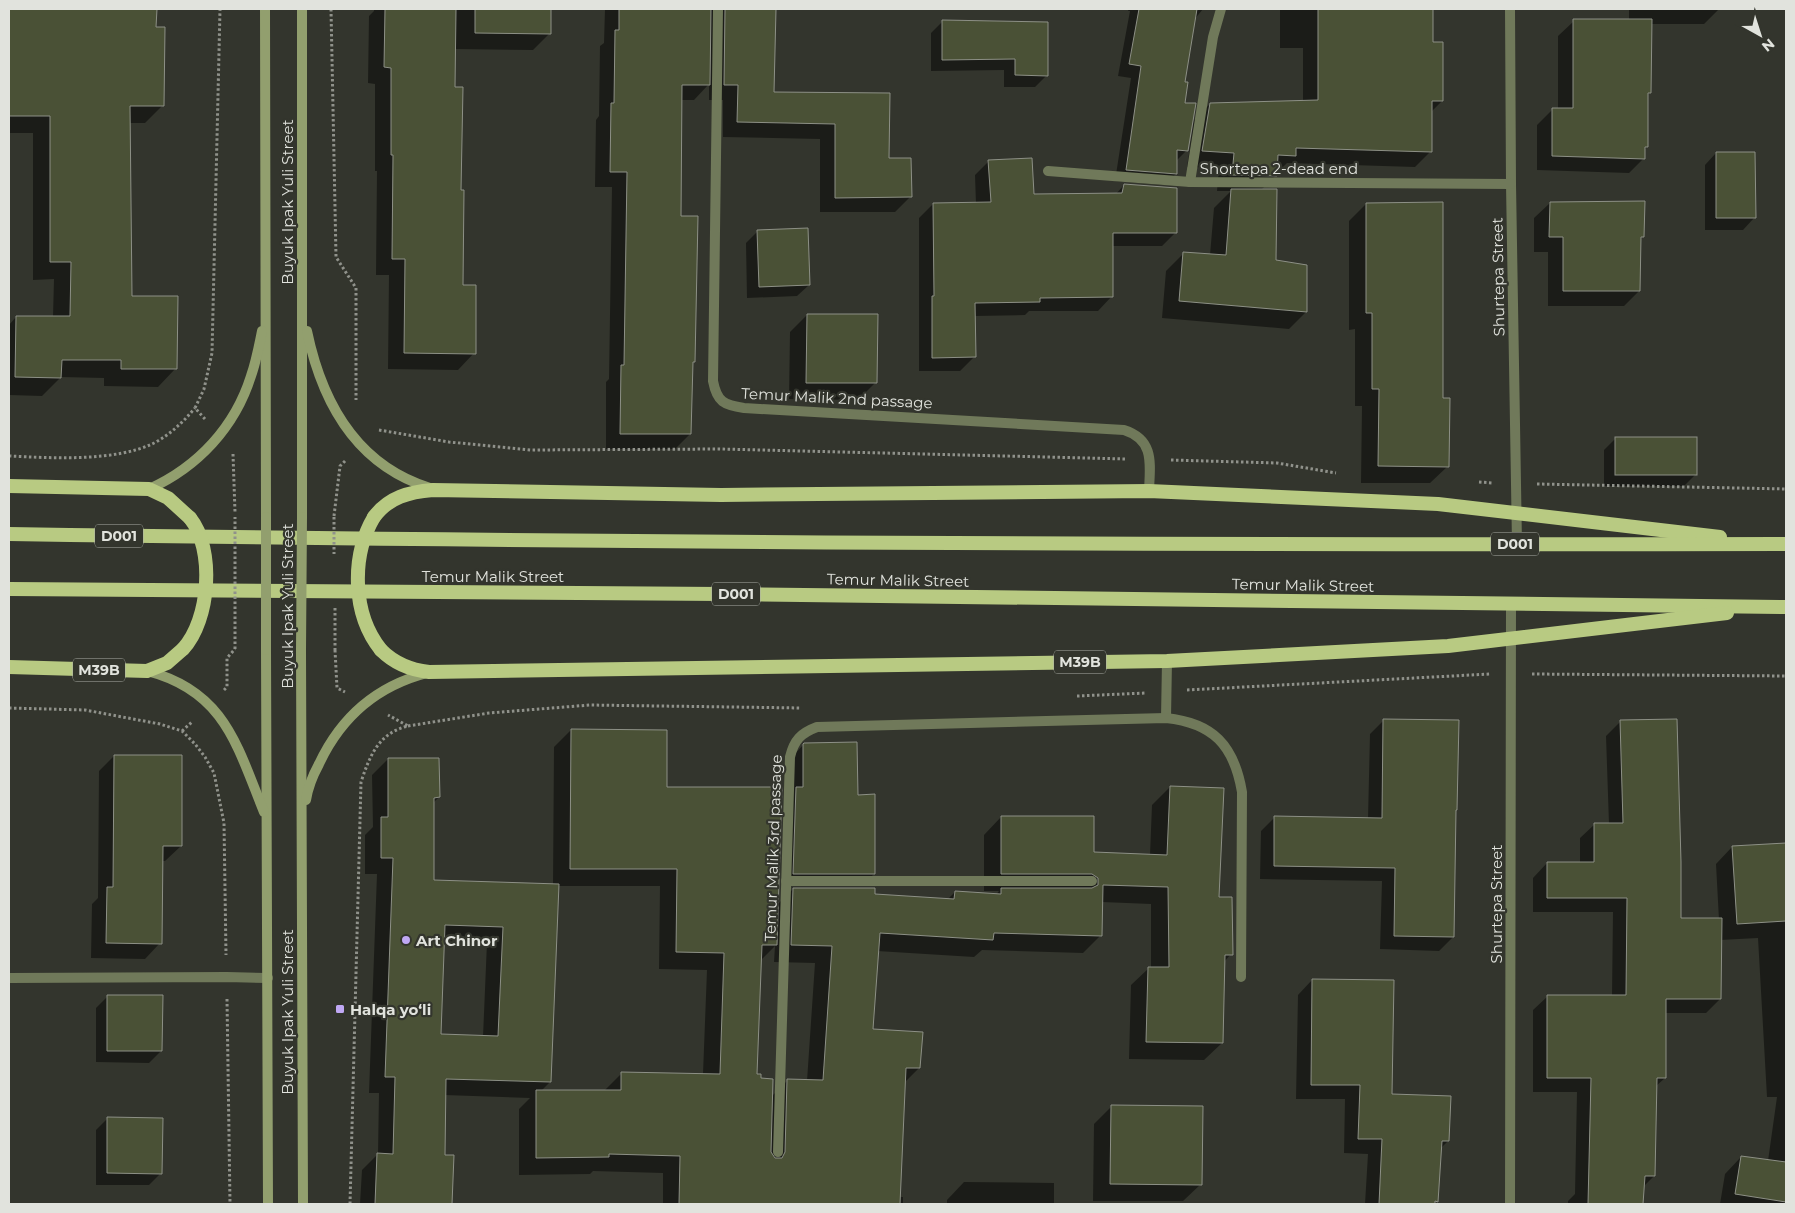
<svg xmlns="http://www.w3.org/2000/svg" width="1795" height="1213" font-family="Montserrat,sans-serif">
<rect width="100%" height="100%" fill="#33352d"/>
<g fill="#0007" fill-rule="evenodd">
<path d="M 9,9 L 156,9 L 155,28 L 163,105 L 145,123 L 129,123 L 130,297 L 175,369 L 158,387 L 104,386 L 104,378 L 61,377 L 42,396 L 9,395 L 9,325 L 16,317 L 53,317 L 54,279 L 33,280 L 33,133 L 9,133 Z"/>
<path d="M 374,9 L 550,9 L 550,33 L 533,50 L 454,49 L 454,88 L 460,191 L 462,286 L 474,353 L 458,370 L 388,369 L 389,275 L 376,275 L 377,171 L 375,171 L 375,84 L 368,83 L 369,16 L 374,11 Z"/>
<path d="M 605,9 L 775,9 L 773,94 L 888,94 L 888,159 L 910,197 L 895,212 L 820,212 L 820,139 L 723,137 L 723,100 L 709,100 L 709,84 L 694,100 L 681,100 L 680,217 L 694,362 L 691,364 L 690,434 L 675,449 L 606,449 L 606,382 L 609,379 L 612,187 L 595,187 L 596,120 L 599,116 L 600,46 L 604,43 Z"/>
<path d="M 1129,9 L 1203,9 L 1194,20 L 1183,83 L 1187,150 L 1176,161 L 1176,174 L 1164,185 L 1115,181 L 1131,78 L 1118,76 L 1130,11 L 1128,11 Z"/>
<path d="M 1280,9 L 1431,9 L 1431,43 L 1442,101 L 1431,112 L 1431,151 L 1415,167 L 1287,163 L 1279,171 L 1276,171 L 1276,175 L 1260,191 L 1274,261 L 1306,312 L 1289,329 L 1162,318 L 1166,271 L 1184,253 L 1210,255 L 1214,208 L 1231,191 L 1217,191 L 1219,168 L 1187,167 L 1194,120 L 1210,104 L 1303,101 L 1303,48 L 1280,48 Z"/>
<path d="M 1629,9 L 1719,9 L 1704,24 L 1650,24 L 1650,93 L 1647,95 L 1647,147 L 1644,150 L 1644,158 L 1629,173 L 1537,170 L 1537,125 L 1552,110 L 1558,110 L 1558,36 L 1574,21 L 1629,20 Z"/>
<path d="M 942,22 L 1047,75 L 1035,87 L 1004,87 L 1004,70 L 931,71 L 931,33 Z"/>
<path d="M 1716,153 L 1754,218 L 1743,230 L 1705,230 L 1705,165 Z"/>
<path d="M 989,161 L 1033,195 L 1115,195 L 1124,185 L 1176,232 L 1162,246 L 1112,246 L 1112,296 L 1098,311 L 1029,311 L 1025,315 L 974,316 L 974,357 L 960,371 L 919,371 L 919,218 L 933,204 L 976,204 L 975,175 Z"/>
<path d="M 1550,203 L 1643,236 L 1640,240 L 1639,291 L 1624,306 L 1548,306 L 1548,252 L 1534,252 L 1534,218 Z"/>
<path d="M 1366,204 L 1442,399 L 1448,466 L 1430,483 L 1361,483 L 1362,406 L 1355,406 L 1355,329 L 1349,330 L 1349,221 Z"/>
<path d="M 758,231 L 809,285 L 797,296 L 747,298 L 746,243 Z"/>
<path d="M 807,315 L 876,382 L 858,400 L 789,399 L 790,332 Z"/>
<path d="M 1616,438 L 1696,474 L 1684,486 L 1604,486 L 1604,450 Z"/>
<path d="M 1384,720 L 1455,811 L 1453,937 L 1439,951 L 1380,949 L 1382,881 L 1260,879 L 1261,831 L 1275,817 L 1368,819 L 1370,734 Z"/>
<path d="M 1620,722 L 1680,920 L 1719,920 L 1716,864 L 1732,847 L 1785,844 L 1786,1204 L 1720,1204 L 1725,1174 L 1741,1157 L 1768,1161 L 1777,1097 L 1767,1097 L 1758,938 L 1720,940 L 1720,999 L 1706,1013 L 1665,1013 L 1665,1078 L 1655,1087 L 1654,1176 L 1643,1187 L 1642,1204 L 1568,1204 L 1568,1201 L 1575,1194 L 1577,1092 L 1533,1092 L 1533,1010 L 1548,996 L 1612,996 L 1613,912 L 1533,912 L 1533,878 L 1547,863 L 1580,863 L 1580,838 L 1595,824 L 1609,824 L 1606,736 Z"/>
<path d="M 571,730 L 665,788 L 777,905 L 793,889 L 947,900 L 955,892 L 996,895 L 999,891 L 984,891 L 984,835 L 1001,817 L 1092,853 L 1150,855 L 1152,805 L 1170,787 L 1218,899 L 1231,954 L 1224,962 L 1222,1043 L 1204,1060 L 1129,1059 L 1131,985 L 1149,968 L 1151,968 L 1151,904 L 1102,902 L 1101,935 L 1083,953 L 982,950 L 974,957 L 877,951 L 871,1030 L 919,1068 L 904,1083 L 899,1197 L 903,1197 L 903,1204 L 663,1204 L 663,1173 L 593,1171 L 590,1174 L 519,1175 L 519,1109 L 530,1098 L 444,1095 L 438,1165 L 438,1204 L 360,1204 L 362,1170 L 378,1154 L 379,1093 L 369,1093 L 377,874 L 365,874 L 365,835 L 373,827 L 372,775 L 388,759 L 439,797 L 433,803 L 433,881 L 553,885 L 554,747 ZM 557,886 L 660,886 L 659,969 L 707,970 L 703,1074 L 622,1073 L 604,1091 L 540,1092 L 550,1082 ZM 443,941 L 487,942 L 483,1037 L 440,1036 ZM 775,946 L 774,962 L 815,963 L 807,1081 L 788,1080 L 772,1096 L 756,1075 L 760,961 Z"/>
<path d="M 804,744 L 856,796 L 874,874 L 862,885 L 782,885 L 793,756 Z"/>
<path d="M 114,756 L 181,846 L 165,861 L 162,861 L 160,943 L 145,959 L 91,958 L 92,904 L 98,898 L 99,771 Z"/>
<path d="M 1312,980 L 1391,1096 L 1448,1141 L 1440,1149 L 1437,1201 L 1434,1204 L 1365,1204 L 1368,1154 L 1344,1153 L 1345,1099 L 1296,1099 L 1298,995 Z"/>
<path d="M 108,996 L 161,1051 L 149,1063 L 96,1062 L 96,1008 Z"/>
<path d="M 1111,1107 L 1201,1184 L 1183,1201 L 1093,1201 L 1094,1124 Z"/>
<path d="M 108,1118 L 161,1173 L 149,1185 L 96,1185 L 96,1130 Z"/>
<path d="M 964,1182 L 1054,1183 L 1054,1204 L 947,1204 L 947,1200 Z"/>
</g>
<g fill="#4a5136" stroke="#8d9086" fill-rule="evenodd">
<path d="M 9,9 L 157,9 L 156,27 L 165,27 L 164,106 L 130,106 L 132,296 L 178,296 L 177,369 L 121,369 L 121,360 L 62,360 L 61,378 L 15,377 L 16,316 L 70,316 L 71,262 L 50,262 L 50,116 L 9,116 Z"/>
<path d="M 385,9 L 456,9 L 455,87 L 463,87 L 461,190 L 464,190 L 463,285 L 476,285 L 476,354 L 404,353 L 405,259 L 392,259 L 393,155 L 391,155 L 391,68 L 384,67 Z"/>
<path d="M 475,9 L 551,9 L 551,34 L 475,33 Z"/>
<path d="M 619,9 L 711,9 L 710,85 L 682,85 L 681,216 L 698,216 L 695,362 L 693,362 L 691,434 L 620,434 L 621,365 L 624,365 L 627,172 L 610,172 L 611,103 L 614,103 L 615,30 L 619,30 Z"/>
<path d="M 725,9 L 776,9 L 774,92 L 890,93 L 889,158 L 911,158 L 912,197 L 835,198 L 835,124 L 737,122 L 738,85 L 724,85 Z"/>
<path d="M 1139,9 L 1197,9 L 1185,82 L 1188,82 L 1185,103 L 1196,103 L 1188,151 L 1177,150 L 1177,174 L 1126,170 L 1141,66 L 1129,64 Z"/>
<path d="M 1318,9 L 1433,9 L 1433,42 L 1443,42 L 1443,101 L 1432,101 L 1432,152 L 1296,148 L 1296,156 L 1278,155 L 1277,176 L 1232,175 L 1234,153 L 1202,151 L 1210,103 L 1318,100 Z"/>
<path d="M 1573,19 L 1652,19 L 1651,93 L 1648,93 L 1648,147 L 1645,147 L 1645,159 L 1552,156 L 1552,108 L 1573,108 Z"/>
<path d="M 942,20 L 1048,22 L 1048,76 L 1015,75 L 1015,59 L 942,60 Z"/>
<path d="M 1716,152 L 1755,152 L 1756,218 L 1716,218 Z"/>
<path d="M 1032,158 L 1034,194 L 1122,193 L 1124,184 L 1177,188 L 1177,233 L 1113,233 L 1113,297 L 1040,298 L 1040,302 L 975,303 L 976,357 L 932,358 L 932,296 L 934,296 L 933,203 L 991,202 L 988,160 Z"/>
<path d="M 1231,189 L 1277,189 L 1276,260 L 1307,265 L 1307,312 L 1179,301 L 1183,252 L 1226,255 Z"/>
<path d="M 1645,201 L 1644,237 L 1641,237 L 1640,291 L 1563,291 L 1563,237 L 1549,237 L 1550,202 Z"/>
<path d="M 1443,202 L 1443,398 L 1450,398 L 1449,467 L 1378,466 L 1379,389 L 1372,389 L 1372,313 L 1366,313 L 1366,203 Z"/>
<path d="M 808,228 L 810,285 L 759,287 L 757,230 Z"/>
<path d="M 807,314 L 878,314 L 877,383 L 806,383 Z"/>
<rect x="1615" y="437" width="82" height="38"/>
<path d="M 1383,719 L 1459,720 L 1457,810 L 1456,810 L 1454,937 L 1394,936 L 1395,868 L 1274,866 L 1274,816 L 1382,818 Z"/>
<path d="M 1677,719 L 1681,862 L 1681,918 L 1722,918 L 1721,999 L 1666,999 L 1666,1078 L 1657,1078 L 1655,1176 L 1645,1176 L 1643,1204 L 1588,1204 L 1591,1078 L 1547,1078 L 1547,995 L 1626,995 L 1627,898 L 1547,898 L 1547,862 L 1594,862 L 1594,823 L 1623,823 L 1620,720 Z"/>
<path d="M 571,729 L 667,730 L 667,787 L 782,787 L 777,945 L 762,945 L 757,1074 L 761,1074 L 761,1078 L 773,1079 L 771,1152 L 775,1158 L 782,1158 L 785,1152 L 787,1079 L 823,1080 L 832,946 L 791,945 L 793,888 L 875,888 L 875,894 L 954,899 L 955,891 L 1001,894 L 1001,888 L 1092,888 L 1098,885 L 1098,878 L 1092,874 L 1001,874 L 1001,816 L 1094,816 L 1094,852 L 1167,855 L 1170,786 L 1224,788 L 1219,897 L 1232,897 L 1233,955 L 1225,955 L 1223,1043 L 1146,1042 L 1148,967 L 1169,967 L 1168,887 L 1103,885 L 1102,936 L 994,933 L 993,940 L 880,933 L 873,1029 L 923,1032 L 920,1068 L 906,1068 L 900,1204 L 679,1204 L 680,1156 L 609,1154 L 609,1157 L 536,1158 L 536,1090 L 621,1090 L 621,1072 L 720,1074 L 724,953 L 676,952 L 677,869 L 570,869 Z"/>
<path d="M 857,742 L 858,795 L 875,794 L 875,874 L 793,874 L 796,787 L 803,787 L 803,744 L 804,743 Z"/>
<path d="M 114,755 L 182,755 L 182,846 L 163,846 L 162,944 L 106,943 L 107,887 L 113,887 Z"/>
<path d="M 388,758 L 439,758 L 440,797 L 434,798 L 434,880 L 559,884 L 551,1082 L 446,1079 L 445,1155 L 454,1155 L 452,1204 L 375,1204 L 377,1153 L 393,1154 L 395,1077 L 385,1077 L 393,858 L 381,858 L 381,817 L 388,817 ZM 445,925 L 503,927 L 498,1036 L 441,1034 Z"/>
<path d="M 1786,843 L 1786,921 L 1737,924 L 1732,846 Z"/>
<path d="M 1312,979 L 1394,980 L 1392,1094 L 1451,1096 L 1449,1141 L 1442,1141 L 1438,1202 L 1435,1201 L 1435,1204 L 1379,1204 L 1382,1139 L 1358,1139 L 1360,1085 L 1311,1085 Z"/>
<path d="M 107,995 L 163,995 L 162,1051 L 107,1051 Z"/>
<path d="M 1111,1105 L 1203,1106 L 1202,1185 L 1110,1184 Z"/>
<path d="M 107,1117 L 163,1118 L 162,1174 L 107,1173 Z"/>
<path d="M 1741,1156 L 1786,1162 L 1786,1202 L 1735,1194 Z"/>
</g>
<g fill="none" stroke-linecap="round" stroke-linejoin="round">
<g stroke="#90928b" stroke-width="3" stroke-dasharray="2.5 2.5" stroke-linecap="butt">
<path d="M 331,9 L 336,257 L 356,288 L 356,400"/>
<path d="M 205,419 L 195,408 L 204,389 L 212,353 L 220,9"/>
<path d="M 379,430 L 449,442 L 531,450 L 720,449 L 1127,459"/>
<path d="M 233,454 L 235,512"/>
<path d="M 9,456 C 52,458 115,462 154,443 C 171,434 183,422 195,408"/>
<path d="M 1171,460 L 1277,463 L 1336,473"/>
<path d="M 1479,482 L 1493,483"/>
<path d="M 1537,484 L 1786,489"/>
<path d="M 334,516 L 340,466 L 346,460"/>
<path d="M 335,650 L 337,688 L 345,692"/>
<path d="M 1532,674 L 1786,676"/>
<path d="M 224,690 L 227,687 L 227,658 L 235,649"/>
<path d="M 1187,690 L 1490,674"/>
<path d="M 1077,696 L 1146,693"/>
<path d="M 9,708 L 85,710 L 160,724 L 182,731 L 195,744 L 205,757 L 214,773 L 224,823 L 226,955"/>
<path d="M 408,726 L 489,713 L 590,705 L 801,708"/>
<path d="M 182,731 L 193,721"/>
<path d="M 227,999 L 230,1204"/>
<path d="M 350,1204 L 361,782 C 370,755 379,733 408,726 L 388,715"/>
</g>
<g stroke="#70795a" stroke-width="10">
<path d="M 1190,182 L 1213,37 L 1221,9"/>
<path d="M 786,881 L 1092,881"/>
<path d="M 9,978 L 227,977 L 268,978"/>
</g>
<g stroke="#70795a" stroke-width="10">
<path d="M 718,9 L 713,381 C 717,402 724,405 744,408 L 1124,430 C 1155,440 1150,464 1149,491"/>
<path d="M 1510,9 L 1511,184 L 1517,544"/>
<path d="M 1048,171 L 1190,182 L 1511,184"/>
<path d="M 1166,718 L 1167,661"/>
<path d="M 778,1152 L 790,757 C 794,740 801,733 817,727 L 1166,718 C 1213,723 1234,745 1242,792 L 1241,977"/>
<path d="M 1510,1204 L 1511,603"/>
</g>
<g stroke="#929f6e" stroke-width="10">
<path d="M 265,9 L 266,517"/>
<path d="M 302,9 L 302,517"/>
<path d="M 307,331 C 322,403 356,465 430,488"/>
<path d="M 149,489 C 198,467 235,427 251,376 C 256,362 259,346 262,331"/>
<path d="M 266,650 L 268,1204"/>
<path d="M 301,650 L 303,1204"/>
<path d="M 147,671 C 225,691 237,746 264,812"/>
<path d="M 306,800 C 308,787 313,775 319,764 C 341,717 377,686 427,673"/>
</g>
<g stroke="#b8ca82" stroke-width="14">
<path d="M 9,486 L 149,489 L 168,498 L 190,518"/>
<path d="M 374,517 C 389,497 409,492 433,490 L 721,495 L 1149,491 L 1438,504 L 1720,537"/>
<path d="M 9,534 C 601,543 1194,545 1786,544"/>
<path d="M 9,589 L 721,594 L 1786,607"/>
<path d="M 381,650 C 394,663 411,670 429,672 L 1167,661 L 1448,646 L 1727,613"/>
<path d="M 9,667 L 147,671 L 167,663 L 183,649"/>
</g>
<g stroke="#90928b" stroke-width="3" stroke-dasharray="2.5 2.5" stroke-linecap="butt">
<path d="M 334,517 L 334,554"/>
<path d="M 335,608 L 335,650"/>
<path d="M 235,649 L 235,517"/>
</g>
<g stroke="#929f6e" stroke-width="10">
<path d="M 266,517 L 266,650"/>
<path d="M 301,650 L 302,517"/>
</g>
<g stroke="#b8ca82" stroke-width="14">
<path d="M 374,517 C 351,556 352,614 381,650"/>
<path d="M 183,649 C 210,620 215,549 190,518"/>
</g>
</g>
<g fill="#c0a8f4" stroke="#33352d" stroke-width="2">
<circle cx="406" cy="940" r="5"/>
<rect x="335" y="1004" width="10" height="10" rx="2.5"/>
</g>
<g text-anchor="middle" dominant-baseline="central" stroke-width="4.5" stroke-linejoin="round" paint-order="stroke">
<g fill="#33352d" stroke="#adafa8" stroke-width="1">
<rect x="95" y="524.5" width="48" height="23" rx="4"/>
<rect x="1491" y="532.5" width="48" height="23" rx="4"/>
<rect x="712" y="582.5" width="48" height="23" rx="4"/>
<rect x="1054" y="650.5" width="52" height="23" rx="4"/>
<rect x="73" y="658.5" width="52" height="23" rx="4"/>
</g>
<g font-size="14" font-weight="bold" fill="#e1e3dd">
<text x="119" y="536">D001</text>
<text x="1515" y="544">D001</text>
<text x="736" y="594">D001</text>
<text x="1080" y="662">M39B</text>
<text x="99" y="670">M39B</text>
</g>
<g font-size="15" fill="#e1e3dd" stroke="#33352d">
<text x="1279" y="168">Shortepa 2-dead end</text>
<text transform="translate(287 202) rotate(-90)">Buyuk Ipak Yuli Street</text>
<text transform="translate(1498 277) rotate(-91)">Shurtepa Street</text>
<text transform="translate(837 398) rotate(3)">Temur Malik 2nd passage</text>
<text x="493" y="576">Temur Malik Street</text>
<text transform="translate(898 580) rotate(1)">Temur Malik Street</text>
<text transform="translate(1303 585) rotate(1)">Temur Malik Street</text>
<text transform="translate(287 606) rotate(-90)">Buyuk Ipak Yuli Street</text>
<text transform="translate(773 848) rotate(-88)">Temur Malik 3rd passage</text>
<text transform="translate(1496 904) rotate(-90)">Shurtepa Street</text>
<text transform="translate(287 1012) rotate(-90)">Buyuk Ipak Yuli Street</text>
</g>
<g font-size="15" font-weight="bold" fill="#e1e3dd" stroke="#33352d" text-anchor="start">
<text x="416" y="940">Art Chinor</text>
<text x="350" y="1009">Halqa yoʻli</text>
</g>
</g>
<rect width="1795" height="1213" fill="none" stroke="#e1e3dd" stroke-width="20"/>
<g transform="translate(1760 35) rotate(141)" stroke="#33352d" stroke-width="4" paint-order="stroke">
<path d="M0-4L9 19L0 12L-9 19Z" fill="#e1e3dd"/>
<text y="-8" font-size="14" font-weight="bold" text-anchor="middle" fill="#e1e3dd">N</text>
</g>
</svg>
